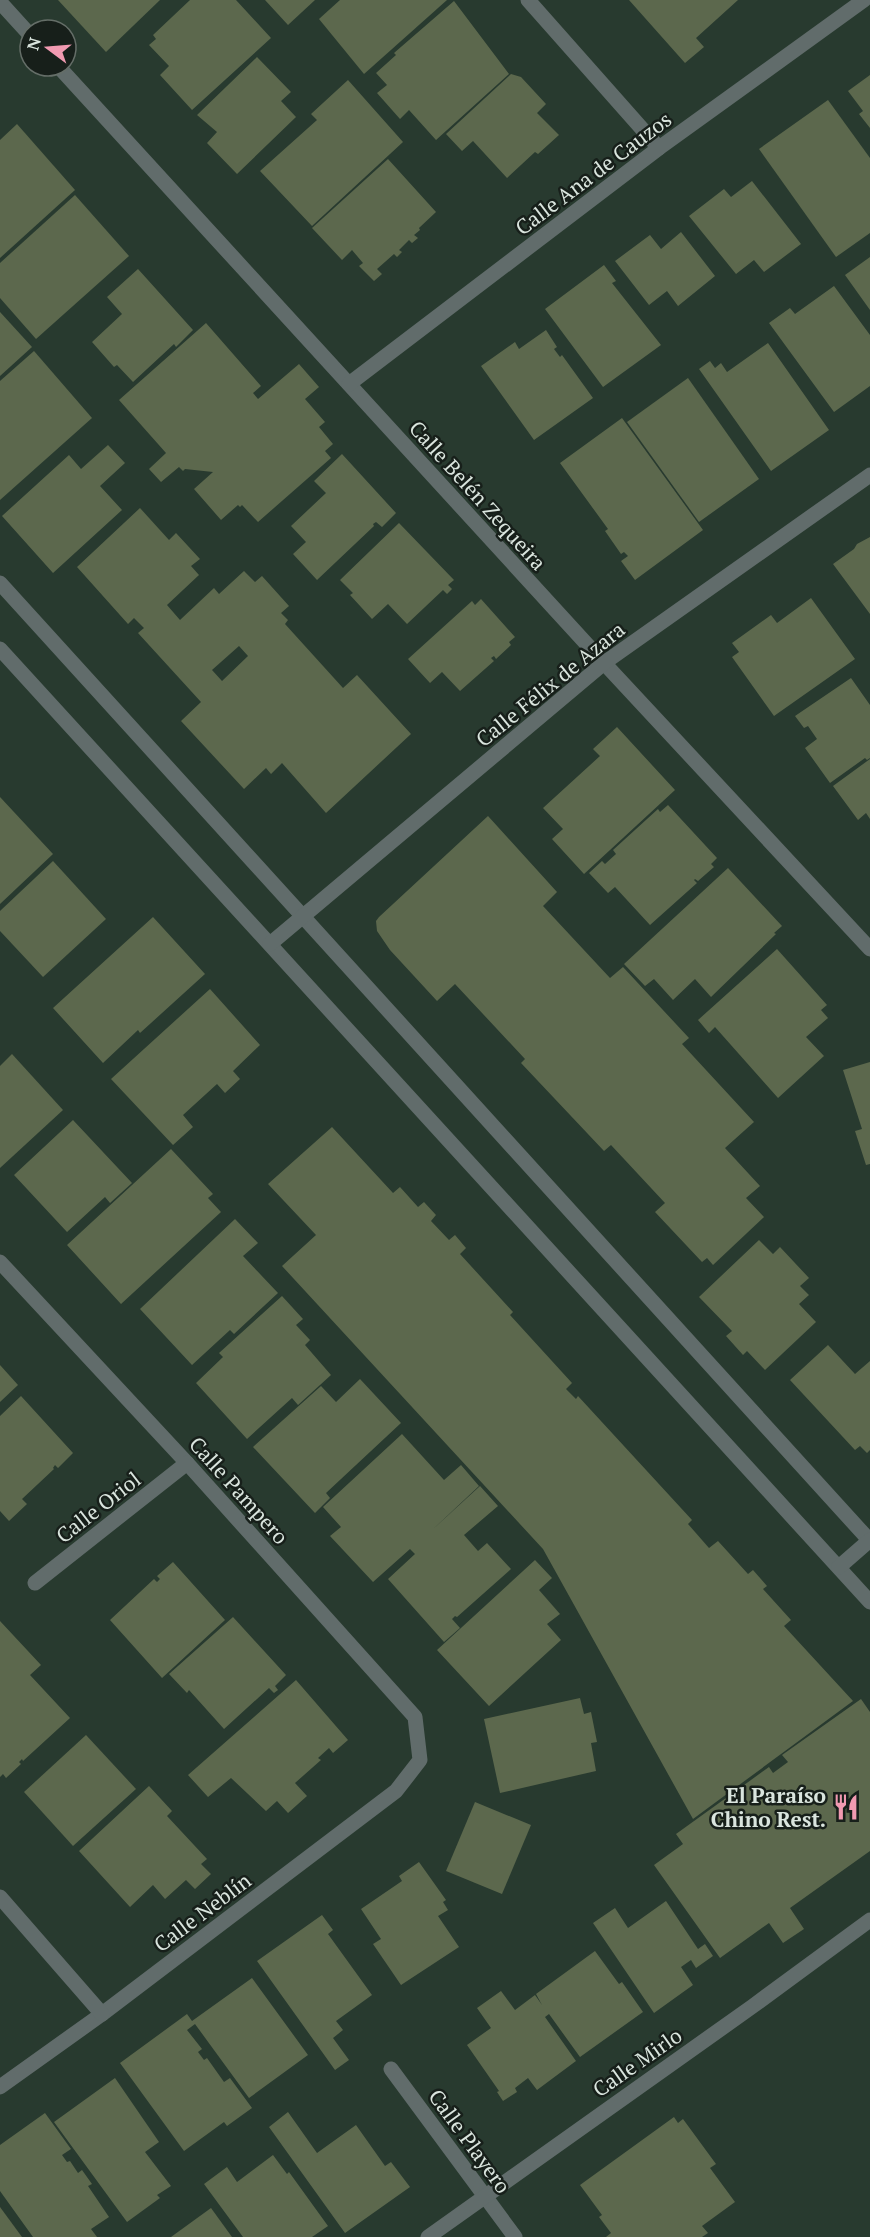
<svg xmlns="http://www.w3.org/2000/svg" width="870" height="2237" font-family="'PT Serif',serif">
<rect width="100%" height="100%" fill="#283a2f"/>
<g fill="#5c684d" fill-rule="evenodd">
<path d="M 58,0 L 160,0 L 106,52 Z"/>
<path d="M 190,0 L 236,0 L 271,38 L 192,110 L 160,75 L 169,66 L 149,45 L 156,39 L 153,35 Z"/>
<path d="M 265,0 L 315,0 L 288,25 Z"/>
<path d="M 340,0 L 447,0 L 364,74 L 319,19 Z"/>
<path d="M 629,0 L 738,0 L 696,38 L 704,47 L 685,63 Z"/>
<path d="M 454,1 L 509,74 L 436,140 L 409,110 L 400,119 L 377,93 L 387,85 L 376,73 L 396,55 L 394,53 Z"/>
<path d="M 257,57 L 291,92 L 281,101 L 296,117 L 237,174 L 207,143 L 217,132 L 197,115 Z"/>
<path d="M 511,74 L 521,77 L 546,104 L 537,113 L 559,135 L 538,154 L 535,152 L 507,178 L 473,141 L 462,151 L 446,134 Z"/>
<path d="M 870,75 L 870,128 L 859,114 L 863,111 L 848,91 Z"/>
<path d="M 348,80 L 403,142 L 312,226 L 260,171 L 317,120 L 311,114 Z"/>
<path d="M 828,100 L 870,158 L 870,233 L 836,257 L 759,149 Z"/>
<path d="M 17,124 L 75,190 L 0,258 L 0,140 Z"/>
<path d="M 388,159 L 436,212 L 419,228 L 420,230 L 414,235 L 418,238 L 412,243 L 409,240 L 399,250 L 402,252 L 397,257 L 394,254 L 377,269 L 382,274 L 374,281 L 359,266 L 363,263 L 352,250 L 342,260 L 312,228 Z"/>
<path d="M 752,181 L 801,244 L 764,272 L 754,260 L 736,274 L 689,216 L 724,189 L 731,197 Z"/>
<path d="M 75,195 L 129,256 L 36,339 L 0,298 L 0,263 Z"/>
<path d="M 681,232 L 715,276 L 678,306 L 667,291 L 649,305 L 615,261 L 650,235 L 661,249 Z"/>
<path d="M 870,257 L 870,310 L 845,275 Z"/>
<path d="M 604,265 L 616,281 L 612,283 L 661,345 L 603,387 L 545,309 Z"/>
<path d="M 138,269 L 193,330 L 176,347 L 174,344 L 133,382 L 117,365 L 114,367 L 92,342 L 122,314 L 107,297 Z"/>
<path d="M 834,286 L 870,335 L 870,386 L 834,412 L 769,323 L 790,308 L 795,314 Z"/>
<path d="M 0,312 L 32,347 L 0,376 Z"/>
<path d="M 206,323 L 261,386 L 253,393 L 258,399 L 299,364 L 319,387 L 305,399 L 325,422 L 319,427 L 333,444 L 325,451 L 331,458 L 258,522 L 242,505 L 240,507 L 238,505 L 221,520 L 194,489 L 213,472 L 185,469 L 183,471 L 179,467 L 161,482 L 149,469 L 166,453 L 119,400 Z"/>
<path d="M 546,330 L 557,347 L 554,349 L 560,357 L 562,355 L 593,398 L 534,440 L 481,366 L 515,342 L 519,349 Z"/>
<path d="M 768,343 L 829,430 L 771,471 L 699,369 L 710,361 L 715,368 L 721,363 L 727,372 Z"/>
<path d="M 34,351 L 92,418 L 0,500 L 0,381 Z"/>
<path d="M 688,378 L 759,479 L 699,522 L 627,422 Z"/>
<path d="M 622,418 L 703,530 L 635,580 L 621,561 L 628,556 L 624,552 L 621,554 L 605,531 L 608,529 L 560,463 Z"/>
<path d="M 108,445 L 125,463 L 100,486 L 122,510 L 53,573 L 2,516 L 69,455 L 81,469 Z"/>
<path d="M 342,454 L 396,513 L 382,527 L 376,522 L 373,524 L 374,526 L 317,580 L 293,554 L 306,542 L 291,526 L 326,493 L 314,481 Z"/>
<path d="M 140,508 L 169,540 L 176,533 L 200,559 L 191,566 L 199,575 L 167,605 L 180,620 L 214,588 L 219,594 L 244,571 L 255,582 L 262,576 L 289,606 L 281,613 L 288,620 L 285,624 L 343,688 L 357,675 L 411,734 L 326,813 L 282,763 L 271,774 L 266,768 L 244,789 L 181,721 L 201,702 L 138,633 L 144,628 L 134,618 L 128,624 L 77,567 ZM 239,646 L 248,656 L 222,681 L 212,670 Z"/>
<path d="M 399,523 L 454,580 L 448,585 L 452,589 L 447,594 L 443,590 L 407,624 L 388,604 L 372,619 L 350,595 L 353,593 L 340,580 Z"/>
<path d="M 870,537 L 870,614 L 833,564 L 854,549 L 857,544 Z"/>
<path d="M 811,598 L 855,659 L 774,716 L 732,657 L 739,652 L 732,643 L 771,615 L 777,623 Z"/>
<path d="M 481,599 L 515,637 L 509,642 L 511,645 L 496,659 L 494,656 L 491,658 L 494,661 L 460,691 L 442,672 L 430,683 L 408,659 L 472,601 L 475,605 Z"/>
<path d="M 851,678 L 870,705 L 870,758 L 867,760 L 865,758 L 830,783 L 805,748 L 817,739 L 808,726 L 804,728 L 795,716 Z"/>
<path d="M 617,727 L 675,790 L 584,874 L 552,839 L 563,829 L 543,808 L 600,756 L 593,749 Z"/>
<path d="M 870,759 L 870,819 L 866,813 L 858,820 L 833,786 Z"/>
<path d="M 0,797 L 53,854 L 0,904 Z"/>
<path d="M 668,805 L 717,858 L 711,864 L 714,867 L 698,881 L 695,879 L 694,880 L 697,883 L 650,925 L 615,887 L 608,893 L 589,873 L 602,861 L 605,864 L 616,854 L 613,850 L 658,809 L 660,812 Z"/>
<path d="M 488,816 L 557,892 L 543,906 L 610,978 L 623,967 L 689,1038 L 682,1044 L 754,1122 L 725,1148 L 760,1186 L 746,1198 L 764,1217 L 713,1265 L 707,1258 L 702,1262 L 655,1212 L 665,1203 L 611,1145 L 604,1151 L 521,1063 L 525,1059 L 455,984 L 437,1001 L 390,950 L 377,931 L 376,921 L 379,917 Z"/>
<path d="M 53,861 L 106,919 L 43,977 L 0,931 L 0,911 Z"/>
<path d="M 728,868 L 782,926 L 774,933 L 776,934 L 711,997 L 695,979 L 673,1000 L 654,979 L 645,986 L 624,964 Z"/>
<path d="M 153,917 L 205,974 L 140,1033 L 138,1030 L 103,1063 L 53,1008 Z"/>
<path d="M 777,949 L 827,1005 L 821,1010 L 828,1018 L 806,1037 L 824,1056 L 778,1098 L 715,1027 L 709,1033 L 698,1020 Z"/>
<path d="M 210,989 L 260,1045 L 233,1071 L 240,1079 L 225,1093 L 217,1084 L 183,1115 L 193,1127 L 173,1145 L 111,1079 Z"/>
<path d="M 12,1054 L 63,1110 L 0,1168 L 0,1066 Z"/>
<path d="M 870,1062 L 870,1164 L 866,1165 L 855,1131 L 862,1129 L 843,1070 Z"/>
<path d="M 73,1120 L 132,1183 L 110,1203 L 105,1197 L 67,1232 L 14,1175 Z"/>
<path d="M 332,1127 L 393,1193 L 400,1187 L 418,1207 L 424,1202 L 436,1215 L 431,1221 L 449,1240 L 455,1235 L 466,1248 L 460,1254 L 513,1312 L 510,1315 L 572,1383 L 566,1389 L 576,1399 L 578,1396 L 692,1520 L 688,1524 L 709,1548 L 718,1541 L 748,1574 L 753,1570 L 767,1586 L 763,1589 L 791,1620 L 784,1626 L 853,1701 L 693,1819 L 543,1549 L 282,1266 L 316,1235 L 268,1184 Z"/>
<path d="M 171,1149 L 213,1194 L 208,1198 L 221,1212 L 121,1304 L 67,1245 Z"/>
<path d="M 235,1219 L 258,1243 L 243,1256 L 278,1293 L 234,1334 L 230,1330 L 192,1365 L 140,1309 Z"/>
<path d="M 759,1240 L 773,1254 L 780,1247 L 809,1278 L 800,1286 L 809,1295 L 799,1304 L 816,1322 L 765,1370 L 747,1351 L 743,1355 L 726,1336 L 732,1331 L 699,1297 Z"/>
<path d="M 282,1296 L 303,1319 L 296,1325 L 310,1340 L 305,1345 L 331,1375 L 298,1405 L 292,1398 L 247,1439 L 196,1383 L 223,1357 L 219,1353 Z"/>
<path d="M 828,1345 L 855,1374 L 870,1361 L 870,1450 L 867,1453 L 860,1446 L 855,1450 L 790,1380 Z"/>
<path d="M 0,1365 L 18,1385 L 0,1402 Z"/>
<path d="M 360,1379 L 401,1423 L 326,1493 L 330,1498 L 315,1513 L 253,1447 L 321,1386 L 336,1402 Z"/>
<path d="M 21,1396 L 73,1453 L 58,1468 L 55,1465 L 53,1468 L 54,1469 L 22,1499 L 27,1504 L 9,1521 L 0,1511 L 0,1416 Z"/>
<path d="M 402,1434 L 444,1480 L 461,1465 L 479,1486 L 431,1531 L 480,1486 L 498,1506 L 464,1535 L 478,1551 L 487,1543 L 511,1569 L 457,1617 L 455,1616 L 452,1619 L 460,1628 L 444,1642 L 388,1579 L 415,1554 L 410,1549 L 373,1582 L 330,1536 L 341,1527 L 323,1507 Z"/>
<path d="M 535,1560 L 552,1578 L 539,1590 L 560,1614 L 547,1624 L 561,1640 L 489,1706 L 437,1650 Z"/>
<path d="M 173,1562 L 225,1620 L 162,1678 L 110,1620 L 154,1579 L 157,1582 L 160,1579 L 157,1576 Z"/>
<path d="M 233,1617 L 286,1675 L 275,1686 L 278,1690 L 274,1693 L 269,1688 L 224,1729 L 189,1690 L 187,1693 L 169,1674 Z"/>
<path d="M 0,1621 L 41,1665 L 30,1675 L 70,1718 L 23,1761 L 22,1759 L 19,1762 L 21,1764 L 6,1778 L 3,1774 L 0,1777 Z"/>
<path d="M 296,1680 L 348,1740 L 333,1753 L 329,1748 L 318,1758 L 321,1760 L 295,1783 L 307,1796 L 288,1813 L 277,1801 L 266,1811 L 231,1778 L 208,1797 L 188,1775 Z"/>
<path d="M 580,1698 L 584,1714 L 591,1712 L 597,1742 L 591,1743 L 596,1771 L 500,1793 L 484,1719 Z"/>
<path d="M 861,1699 L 870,1712 L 870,1851 L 790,1908 L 804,1929 L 783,1943 L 769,1923 L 720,1958 L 654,1865 L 683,1844 L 676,1834 L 769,1767 L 773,1773 L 788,1762 L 782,1755 Z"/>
<path d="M 86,1735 L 136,1789 L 73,1846 L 24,1792 Z"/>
<path d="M 149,1786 L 172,1811 L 167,1816 L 207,1859 L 201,1864 L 211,1874 L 195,1889 L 186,1880 L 165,1899 L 153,1885 L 130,1907 L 79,1851 Z"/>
<path d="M 475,1802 L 531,1825 L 502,1894 L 446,1871 Z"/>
<path d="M 419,1862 L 446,1900 L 443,1902 L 448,1910 L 438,1916 L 459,1947 L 401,1985 L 373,1944 L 381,1939 L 361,1909 L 402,1881 L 399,1876 Z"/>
<path d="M 666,1901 L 698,1949 L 705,1944 L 713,1956 L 696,1968 L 691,1960 L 681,1967 L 693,1985 L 654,2013 L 593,1923 L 615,1908 L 628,1928 Z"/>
<path d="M 322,1915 L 333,1930 L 328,1934 L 372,1995 L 336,2021 L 343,2030 L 333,2038 L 349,2060 L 335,2070 L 257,1961 Z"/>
<path d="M 595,1951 L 619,1984 L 622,1982 L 643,2012 L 580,2057 L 549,2014 L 545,2017 L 576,2061 L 537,2090 L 528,2078 L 515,2088 L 517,2092 L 503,2101 L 497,2092 L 499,2091 L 467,2045 L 491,2028 L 477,2008 L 501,1991 L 515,2010 L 535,1995 L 542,2005 L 536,1994 Z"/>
<path d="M 252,1978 L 308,2055 L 249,2098 L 195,2024 L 187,2030 L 202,2049 L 198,2052 L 204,2060 L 207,2058 L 224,2082 L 230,2078 L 252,2108 L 227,2126 L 224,2122 L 184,2151 L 120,2063 L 187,2014 L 192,2021 Z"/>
<path d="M 115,2078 L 159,2142 L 145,2152 L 171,2186 L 157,2195 L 160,2198 L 127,2222 L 54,2122 Z"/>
<path d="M 288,2112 L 317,2153 L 356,2125 L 385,2166 L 391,2162 L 410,2187 L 345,2233 L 269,2127 Z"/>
<path d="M 45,2113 L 71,2149 L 62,2155 L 67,2162 L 70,2161 L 78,2173 L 82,2170 L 92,2184 L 88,2186 L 109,2217 L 91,2229 L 97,2237 L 33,2237 L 0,2191 L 0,2145 Z"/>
<path d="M 674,2117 L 678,2123 L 683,2119 L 716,2164 L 710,2168 L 735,2202 L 702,2226 L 708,2233 L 702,2237 L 606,2237 L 611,2233 L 599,2217 L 602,2215 L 580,2185 Z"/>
<path d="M 273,2155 L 287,2174 L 289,2172 L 328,2226 L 312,2237 L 243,2237 L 204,2184 L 227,2167 L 237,2182 Z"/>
<path d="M 0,2207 L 22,2237 L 0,2237 Z"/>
<path d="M 211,2208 L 232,2237 L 171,2237 Z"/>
</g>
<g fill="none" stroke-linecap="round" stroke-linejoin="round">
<g stroke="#616c6b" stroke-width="15">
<path d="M 528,0 L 659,148"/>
<path d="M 0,2 L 30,35"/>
<path d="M 58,66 L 604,663 L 870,949"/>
<path d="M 349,384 L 659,148 L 864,0"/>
<path d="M 0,583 L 870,1541"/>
<path d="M 0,649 L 870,1602"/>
<path d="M 270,944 L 604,663 L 870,475"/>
<path d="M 0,1262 L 187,1463 L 415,1717 L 420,1760 L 396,1791 L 102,2014 L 0,2087"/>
<path d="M 839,1567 L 870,1540"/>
<path d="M 35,1583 L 187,1463"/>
<path d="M 0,1897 L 102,2014"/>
<path d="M 391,2069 L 515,2237"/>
<path d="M 428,2237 L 753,2006 L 870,1920"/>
</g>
</g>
<defs>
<g id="restaurant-bare" transform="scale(2.07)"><path d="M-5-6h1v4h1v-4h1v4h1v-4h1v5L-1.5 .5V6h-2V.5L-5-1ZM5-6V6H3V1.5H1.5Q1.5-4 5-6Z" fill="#f19ab1" stroke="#171f1a" stroke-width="2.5" paint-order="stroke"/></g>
</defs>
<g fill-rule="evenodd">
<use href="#restaurant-bare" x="846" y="1807"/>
</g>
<g text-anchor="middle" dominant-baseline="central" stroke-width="5" stroke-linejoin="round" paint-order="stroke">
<g font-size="21" fill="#dae5de" stroke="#171f1a">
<text transform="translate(593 173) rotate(-37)">Calle Ana de Cauzos</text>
<text transform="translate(478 495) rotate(48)">Calle Belén Zequeira</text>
<text transform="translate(550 684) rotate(-39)">Calle Félix de Azara</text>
<text transform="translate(239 1490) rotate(48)">Calle Pampero</text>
<text transform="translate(98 1507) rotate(-38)">Calle Oriol</text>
<text transform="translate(202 1912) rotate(-37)">Calle Neblín</text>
<text transform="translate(637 2062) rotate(-35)">Calle Mirlo</text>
<text transform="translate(470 2141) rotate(54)">Calle Playero</text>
</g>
<g font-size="21" font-weight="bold" fill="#dae5de" stroke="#171f1a" text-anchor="end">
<text x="826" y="1795">El Paraíso<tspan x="826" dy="24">Chino Rest.</tspan></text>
</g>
</g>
<g transform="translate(48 48) rotate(286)"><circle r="28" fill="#171f1a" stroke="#656e68" stroke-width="1.5"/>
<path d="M0-4.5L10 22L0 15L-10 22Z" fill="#f19ab1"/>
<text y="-9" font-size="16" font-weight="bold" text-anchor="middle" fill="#dae5de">N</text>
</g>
</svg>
